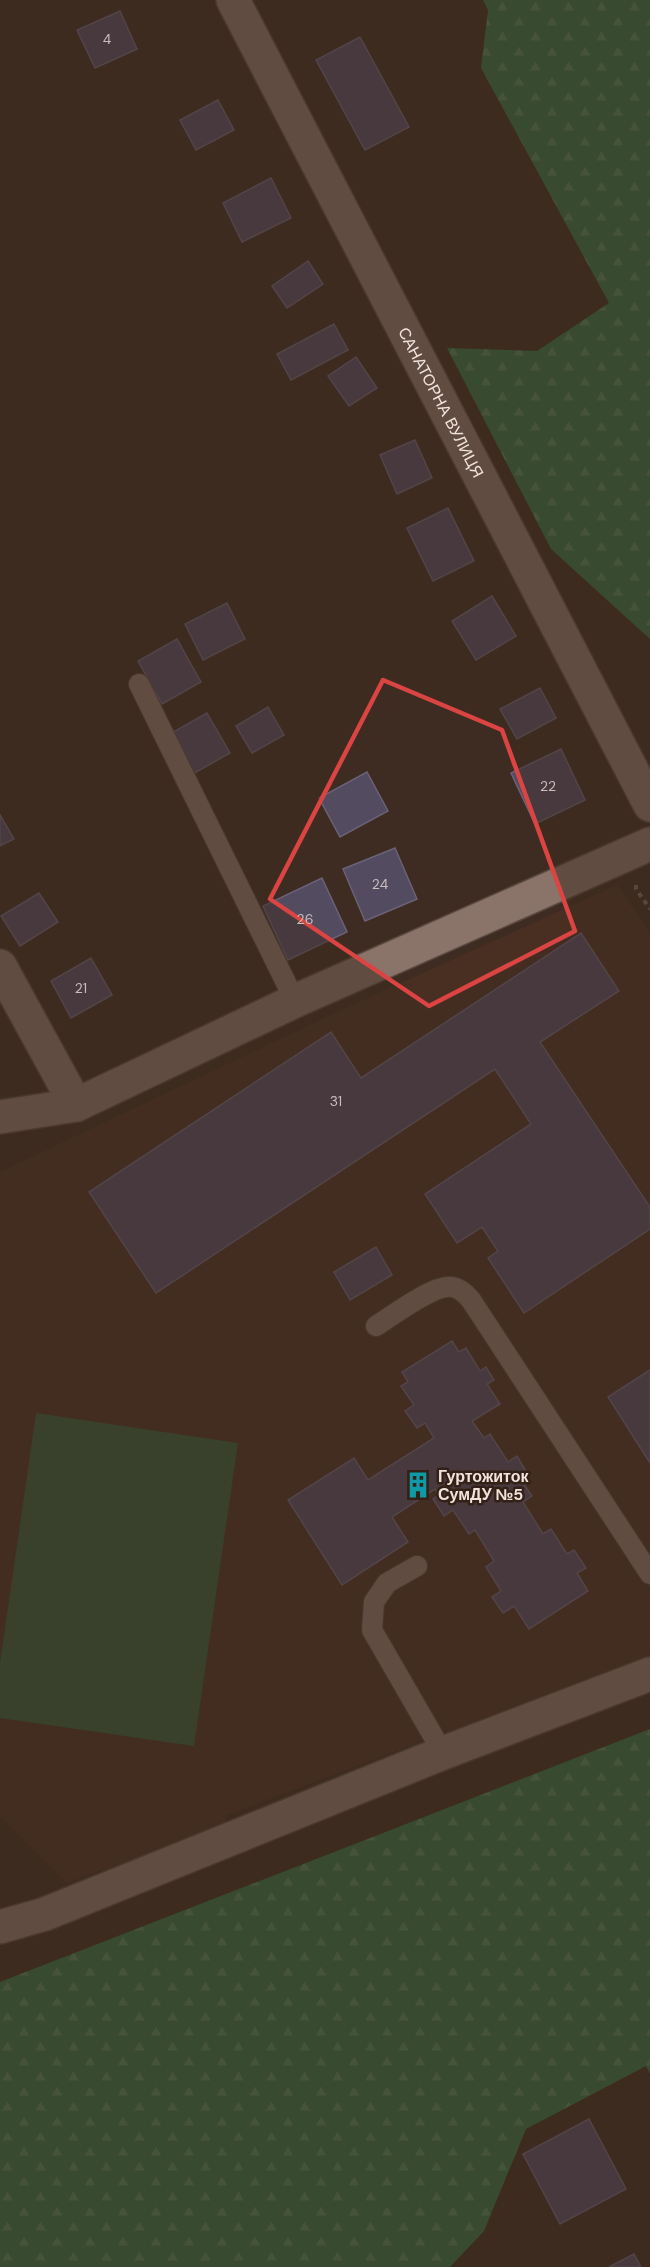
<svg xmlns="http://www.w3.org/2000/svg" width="650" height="2267" font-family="'DM Sans',sans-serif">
<defs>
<pattern id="forest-firs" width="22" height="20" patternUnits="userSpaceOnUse" patternTransform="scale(1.5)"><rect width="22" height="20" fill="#326f41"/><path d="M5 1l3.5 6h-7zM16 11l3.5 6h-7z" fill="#50835c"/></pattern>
</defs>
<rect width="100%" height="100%" fill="#3e2b21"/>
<path fill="#492f22" d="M 617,885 L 650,934 L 650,1655 L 225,1816 L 227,1826 L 66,1883 L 0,1817 L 0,1172 L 350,1006 Z"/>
<g fill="url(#forest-firs)">
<path d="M 483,0 L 650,0 L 650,639 L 551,549 L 447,348 L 537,351 L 609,303 L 481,68 L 488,10 Z"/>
<path d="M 650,1729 L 650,2074 L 646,2066 L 526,2129 L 484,2231 L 450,2267 L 0,2267 L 0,1982 Z"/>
</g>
<path fill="#34593b" d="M 36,1413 L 238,1443 L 194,1746 L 0,1718 L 0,1663 Z"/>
<g fill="#534b5f" stroke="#6a6277" stroke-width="1.5">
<path d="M 120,11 L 137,49 L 95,68 L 77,30 Z"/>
<path d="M 360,37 L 409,127 L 365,150 L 316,60 Z"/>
<path d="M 218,100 L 234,130 L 196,150 L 180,120 Z"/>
<path d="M 271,178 L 291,218 L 242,242 L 223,203 Z"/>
<path d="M 308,261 L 323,284 L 287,308 L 272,286 Z"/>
<path d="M 334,324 L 348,350 L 291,380 L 277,354 Z"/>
<path d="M 356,357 L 377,388 L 349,406 L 328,376 Z"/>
<path d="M 415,440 L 432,478 L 397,494 L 380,455 Z"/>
<path d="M 448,508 L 474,561 L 433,581 L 407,528 Z"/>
<path d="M 492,596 L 516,636 L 476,660 L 452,621 Z"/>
<path d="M 227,603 L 245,639 L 203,660 L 185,624 Z"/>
<path d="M 177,639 L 201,682 L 162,704 L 138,661 Z"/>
<path d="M 540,688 L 556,718 L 517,739 L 500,709 Z"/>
<path d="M 268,707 L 284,735 L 252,753 L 236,726 Z"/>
<path d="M 207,713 L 230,753 L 191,775 L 168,735 Z"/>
<path d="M 561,749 L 585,800 L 535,824 L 511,773 Z"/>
<path d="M 367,772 L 388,811 L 340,837 L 319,798 Z"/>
<path d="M 0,815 L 14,839 L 0,846 Z"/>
<path d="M 395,848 L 417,899 L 365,921 L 343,869 Z"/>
<path d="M 322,878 L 347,932 L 288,960 L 263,906 Z"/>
<path d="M 39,893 L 58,922 L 20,946 L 1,916 Z"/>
<path d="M 581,933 L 619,991 L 540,1042 L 650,1207 L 650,1229 L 524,1313 L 488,1258 L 498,1251 L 482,1227 L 457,1243 L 425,1194 L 531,1124 L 495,1069 L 156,1293 L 89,1192 L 331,1032 L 361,1078 Z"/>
<path d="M 91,958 L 112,995 L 71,1018 L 51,981 Z"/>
<path d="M 376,1247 L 392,1275 L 350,1300 L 334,1272 Z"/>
<path d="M 452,1341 L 459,1352 L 466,1348 L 480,1371 L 486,1367 L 494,1380 L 487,1384 L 500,1404 L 472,1421 L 484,1438 L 490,1434 L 508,1462 L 517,1456 L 527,1473 L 519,1477 L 532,1496 L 523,1502 L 543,1534 L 551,1529 L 567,1554 L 574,1550 L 586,1568 L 577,1573 L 588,1591 L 529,1629 L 514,1606 L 503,1613 L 492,1597 L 501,1591 L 486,1567 L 494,1561 L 475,1530 L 469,1534 L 453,1510 L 444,1516 L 433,1499 L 439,1495 L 435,1489 L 392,1517 L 408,1542 L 342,1585 L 288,1500 L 354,1458 L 368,1480 L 434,1438 L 425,1423 L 417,1428 L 405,1411 L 414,1405 L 401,1386 L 408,1382 L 402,1372 Z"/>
<path d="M 650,1370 L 650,1463 L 608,1397 Z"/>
<path d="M 589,2119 L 626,2189 L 560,2224 L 523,2154 Z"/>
<path d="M 634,2254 L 641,2267 L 609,2267 Z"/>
</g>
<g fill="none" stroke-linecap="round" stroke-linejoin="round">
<g stroke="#594941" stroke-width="22">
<g id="service">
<path d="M 139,684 L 295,1001"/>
<path d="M 376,1326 C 392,1316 434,1284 452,1287 C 460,1288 466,1294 471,1300 L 650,1574"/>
<path d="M 417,1566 L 387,1583 L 374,1602 L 372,1630 L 443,1753"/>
</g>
</g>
<g stroke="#594941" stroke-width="36">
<g id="minor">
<path d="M 0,966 L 76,1105"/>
<path d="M 0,1117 L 76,1105 L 295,1001 L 650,844"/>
<path d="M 0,1927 L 45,1914 L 443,1753 L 650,1674"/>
</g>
</g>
<g stroke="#594941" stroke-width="36">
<g id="secondary">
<path id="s1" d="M 233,0 L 650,805"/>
</g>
</g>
<path stroke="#7a6960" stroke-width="4" stroke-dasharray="4.5 4.5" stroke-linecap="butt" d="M 636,885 L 636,889 L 650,909"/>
<use href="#service" stroke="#8a7368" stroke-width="20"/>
<use href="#minor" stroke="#8a7368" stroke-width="33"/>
<use href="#secondary" stroke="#8a7368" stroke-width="33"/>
</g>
<path d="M0 0H650V2267H0ZM 383,680 L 502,730 L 575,931 L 429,1006 L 270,899 Z" fill="#3e2b21" fill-opacity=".55" fill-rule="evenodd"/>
<path fill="none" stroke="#da4443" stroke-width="4.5" stroke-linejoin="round" d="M 383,680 L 502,730 L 575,931 L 429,1006 L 270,899 Z"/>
<defs>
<g id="building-bare" transform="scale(2.07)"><path d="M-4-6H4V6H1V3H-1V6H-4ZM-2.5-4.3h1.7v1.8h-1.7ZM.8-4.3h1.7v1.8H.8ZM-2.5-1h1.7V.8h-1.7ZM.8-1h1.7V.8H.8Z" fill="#0f9aa8" stroke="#332117" stroke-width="2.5" paint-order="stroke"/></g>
</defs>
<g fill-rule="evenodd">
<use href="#building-bare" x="418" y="1485"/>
</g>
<g text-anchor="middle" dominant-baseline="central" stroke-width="5" stroke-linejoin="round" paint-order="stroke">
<g font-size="14" fill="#c9bdbd">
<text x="107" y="39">4</text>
<text x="548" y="786">22</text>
<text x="380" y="884">24</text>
<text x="305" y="919">26</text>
<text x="81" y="988">21</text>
<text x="336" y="1101">31</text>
</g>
<g font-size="16" fill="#f0e3dc" stroke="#332117">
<text stroke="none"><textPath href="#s1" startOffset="453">САНАТОРНА ВУЛИЦЯ</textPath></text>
</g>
<g font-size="16" font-weight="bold" fill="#f0e3dc" stroke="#332117" text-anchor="start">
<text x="438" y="1476">Гуртожиток<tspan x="438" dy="18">СумДУ №5</tspan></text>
</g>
</g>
</svg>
